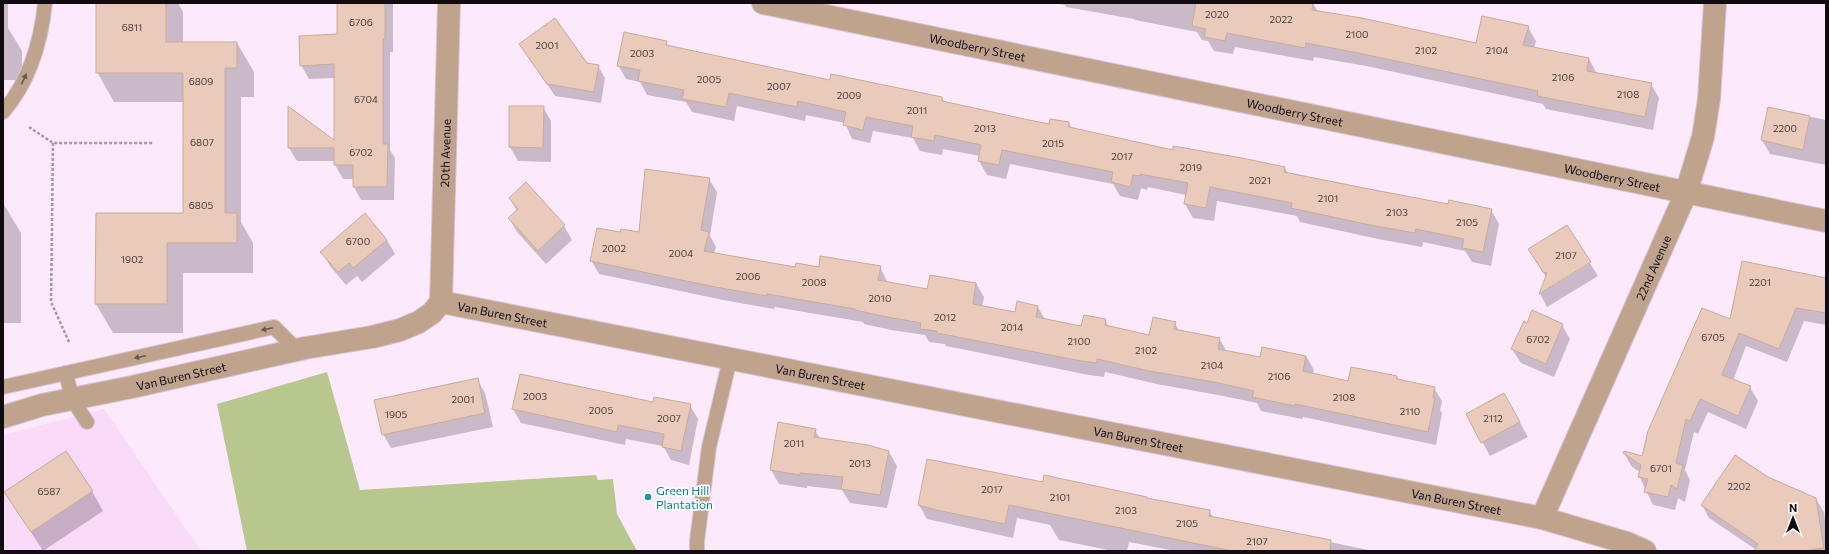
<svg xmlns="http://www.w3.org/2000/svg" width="1829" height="554" font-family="Commissioner,sans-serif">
<rect width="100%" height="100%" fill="#fde9fc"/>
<path fill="#f9daf8" d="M 104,409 L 201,551 L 3,551 L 3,435 Z"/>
<path fill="#b7c78d" d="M 327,372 L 360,490 L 596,475 L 598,480 L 613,479 L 617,514 L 637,551 L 247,551 L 217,404 Z"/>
<g fill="#0003">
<path d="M 3,3 L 8,3 L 8,28 L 22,51 L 22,80 L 3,80 Z"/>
<path d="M 97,3 L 178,3 L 183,12 L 183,43 L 237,43 L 254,72 L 254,97 L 241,97 L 241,222 L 253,243 L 253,273 L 183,273 L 183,333 L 113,333 L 96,304 L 184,214 L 184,102 L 114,102 L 97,72 Z"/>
<path d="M 338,3 L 393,3 L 393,52 L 390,52 L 390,150 L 395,158 L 394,200 L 361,200 L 354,187 L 354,179 L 343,179 L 335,165 L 335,161 L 297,161 L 289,148 L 335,142 L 335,78 L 309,79 L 301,65 L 338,35 Z"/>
<path d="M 1054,3 L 1313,3 L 1318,12 L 1477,44 L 1528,27 L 1536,41 L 1534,48 L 1589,59 L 1597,74 L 1651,84 L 1659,98 L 1653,130 L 1546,109 L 1543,104 L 1366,66 L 1314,57 L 1313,61 L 1235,47 L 1233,54 L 1214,51 L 1208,41 L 1202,40 L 1197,32 L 1135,20 L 1134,19 L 1066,7 L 1065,5 Z"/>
<path d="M 666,42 L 669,47 L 831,81 L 942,98 L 945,103 L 1050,125 L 1069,123 L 1072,129 L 1173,151 L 1285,168 L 1288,173 L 1449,205 L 1491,210 L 1499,224 L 1491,266 L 1472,262 L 1465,251 L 1423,242 L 1422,247 L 1378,239 L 1300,222 L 1297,216 L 1217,201 L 1214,221 L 1193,218 L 1185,204 L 1186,195 L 1148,187 L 1147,190 L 1141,188 L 1138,200 L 1120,196 L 1113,184 L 1010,164 L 1006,179 L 987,175 L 979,161 L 980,156 L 943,149 L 942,155 L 920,151 L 913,138 L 873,131 L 870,143 L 852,139 L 845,123 L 806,115 L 805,121 L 737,106 L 734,121 L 692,112 L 686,102 L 647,95 L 640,82 L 626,79 L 618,65 Z"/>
<path d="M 520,44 L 598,66 L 605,78 L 601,103 L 555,96 Z"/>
<path d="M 510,107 L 543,107 L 551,121 L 551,162 L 518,161 L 510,147 Z"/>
<path d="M 1769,108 L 1826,120 L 1826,165 L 1770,154 L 1762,140 Z"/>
<path d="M 709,179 L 717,192 L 710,236 L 716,247 L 714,254 L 796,268 L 880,267 L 888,283 L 928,291 L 976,283 L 984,297 L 982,307 L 1015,313 L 1038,307 L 1045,320 L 1082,327 L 1105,320 L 1109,327 L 1150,336 L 1175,323 L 1179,331 L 1219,338 L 1227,352 L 1261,358 L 1306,356 L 1314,370 L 1313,374 L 1349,382 L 1397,377 L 1399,380 L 1434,388 L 1442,401 L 1440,410 L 1442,413 L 1436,445 L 1303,417 L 1302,419 L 1261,411 L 1257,403 L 1223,396 L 1157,384 L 1105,372 L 1104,377 L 1089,375 L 946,346 L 945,344 L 929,342 L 925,335 L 891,330 L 864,324 L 863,322 L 775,307 L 774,309 L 723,300 L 599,274 L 591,260 L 621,234 L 640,233 Z"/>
<path d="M 526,184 L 564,226 L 572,240 L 546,264 L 517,232 L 509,218 L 517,211 L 510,199 Z"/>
<path d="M 3,203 L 21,233 L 21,323 L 3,323 Z"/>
<path d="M 365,215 L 387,240 L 395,254 L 362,282 L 357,276 L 346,285 L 330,266 L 322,252 Z"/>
<path d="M 1567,226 L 1553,286 L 1590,263 L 1598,276 L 1547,307 L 1540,294 L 1546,277 L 1529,250 Z"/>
<path d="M 1826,278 L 1826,325 L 1804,321 L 1787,362 L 1746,346 L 1733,381 L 1750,387 L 1758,401 L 1746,429 L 1708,412 L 1698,434 L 1694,432 L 1685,470 L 1690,480 L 1685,502 L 1678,498 L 1675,510 L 1653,505 L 1639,476 L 1640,472 L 1632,467 L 1624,453 L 1643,457 L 1731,320 Z"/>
<path d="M 1527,324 L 1562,325 L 1570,339 L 1554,377 L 1521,363 L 1512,349 Z"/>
<path d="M 477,379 L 485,393 L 493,427 L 391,448 L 383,434 Z"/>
<path d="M 653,403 L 690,405 L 698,419 L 689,465 L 671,460 L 663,446 L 626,439 L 625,445 L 521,423 L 513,409 Z"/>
<path d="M 1512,408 L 1528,437 L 1490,456 L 1467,414 Z"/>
<path d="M 815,430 L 820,439 L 889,452 L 897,466 L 887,508 L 850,503 L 842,490 L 807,486 L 807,488 L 779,484 L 771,470 Z"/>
<path d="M 1768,478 L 1816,499 L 1824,512 L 1826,528 L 1826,551 L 1758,551 L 1709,518 L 1702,505 Z"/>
<path d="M 1044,483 L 1147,498 L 1148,500 L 1209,511 L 1214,518 L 1373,551 L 1175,551 L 1129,542 L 1127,551 L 1113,551 L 1059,540 L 1050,525 L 1017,518 L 1013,538 L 927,519 L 919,505 Z"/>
<path d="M 92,491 L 103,511 L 43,551 L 6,493 Z"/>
</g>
<g fill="#eacbbb" stroke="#c8ab9a">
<path d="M 96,3 L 166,3 L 166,42 L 237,42 L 237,68 L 225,68 L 225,213 L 237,213 L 237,243 L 167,243 L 167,304 L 95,304 L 96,213 L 183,213 L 183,73 L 96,73 Z"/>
<path d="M 337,3 L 385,3 L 385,39 L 383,39 L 383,144 L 388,144 L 387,187 L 353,187 L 353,165 L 334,165 L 334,148 L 288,148 L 288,106 L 334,140 L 334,64 L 300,66 L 299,36 L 337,34 Z"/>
<path d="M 1196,3 L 1313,3 L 1312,10 L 1362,18 L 1476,43 L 1482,16 L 1529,26 L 1523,45 L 1589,58 L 1587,71 L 1652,83 L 1645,117 L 1537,96 L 1538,91 L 1358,53 L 1306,43 L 1305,48 L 1227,33 L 1225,41 L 1204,37 L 1206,29 L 1192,26 Z"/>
<path d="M 555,18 L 587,63 L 599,65 L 594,92 L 547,84 L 519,44 Z"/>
<path d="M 624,32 L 667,41 L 666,45 L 830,80 L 831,74 L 942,97 L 942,101 L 1029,120 L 1049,124 L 1050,119 L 1069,122 L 1069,127 L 1173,150 L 1173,146 L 1242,158 L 1285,167 L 1284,172 L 1369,189 L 1448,204 L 1449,200 L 1492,209 L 1483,252 L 1462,248 L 1464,239 L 1416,229 L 1415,233 L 1370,225 L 1291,208 L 1292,203 L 1210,187 L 1206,208 L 1184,204 L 1188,183 L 1140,174 L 1140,176 L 1133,175 L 1130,187 L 1111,182 L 1113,172 L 1002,150 L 999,165 L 978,161 L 981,145 L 935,135 L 934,141 L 911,137 L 913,126 L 866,117 L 863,130 L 843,125 L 846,112 L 798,101 L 797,107 L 729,93 L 726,107 L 682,99 L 684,90 L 638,81 L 640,70 L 617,66 Z"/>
<path d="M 509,106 L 544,106 L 543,148 L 509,147 Z"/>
<path d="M 1768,107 L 1810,116 L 1803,150 L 1761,140 Z"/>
<path d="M 645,169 L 710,178 L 701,230 L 709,232 L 704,251 L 795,267 L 796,263 L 819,267 L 820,256 L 881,266 L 878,280 L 927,289 L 930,275 L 976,283 L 973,304 L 1015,312 L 1017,301 L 1038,306 L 1036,317 L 1081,326 L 1084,315 L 1106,319 L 1105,325 L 1149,335 L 1153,317 L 1176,322 L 1174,329 L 1220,338 L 1218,349 L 1260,357 L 1262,347 L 1306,356 L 1303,371 L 1348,381 L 1351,367 L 1397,376 L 1397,379 L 1435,387 L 1433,398 L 1435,398 L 1428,432 L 1295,404 L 1295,406 L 1252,397 L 1254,391 L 1214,382 L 1149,371 L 1097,359 L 1097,363 L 1081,361 L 937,333 L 937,331 L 920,329 L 921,323 L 882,316 L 855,310 L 855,309 L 767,294 L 767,296 L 715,287 L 590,261 L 597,228 L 620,232 L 621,229 L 639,232 Z"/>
<path d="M 526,182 L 565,225 L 538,251 L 508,218 L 518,209 L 509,198 Z"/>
<path d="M 365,213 L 387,240 L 353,268 L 349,263 L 338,272 L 320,252 Z"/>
<path d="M 1567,225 L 1591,262 L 1539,294 L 1547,273 L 1543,272 L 1528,249 Z"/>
<path d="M 1742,261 L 1826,278 L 1826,313 L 1796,308 L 1779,349 L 1739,333 L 1722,375 L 1751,386 L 1738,416 L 1700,399 L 1690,421 L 1686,419 L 1676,463 L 1683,465 L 1677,489 L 1671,485 L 1668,497 L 1644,492 L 1648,479 L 1638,477 L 1641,465 L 1623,453 L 1624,451 L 1642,456 L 1648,431 L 1702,308 L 1730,319 Z"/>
<path d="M 1532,310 L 1563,324 L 1546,364 L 1511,349 L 1524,321 L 1527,323 Z"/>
<path d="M 520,374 L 653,402 L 654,397 L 691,404 L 681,451 L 662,447 L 664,434 L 618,425 L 617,432 L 512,409 Z"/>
<path d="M 478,378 L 485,413 L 382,435 L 374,400 Z"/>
<path d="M 1504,393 L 1520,422 L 1481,443 L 1466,414 Z"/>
<path d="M 778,422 L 816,429 L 814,437 L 868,445 L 889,451 L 880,495 L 841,489 L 843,477 L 800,473 L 800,475 L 770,470 Z"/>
<path d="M 66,451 L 93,491 L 31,532 L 4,492 Z"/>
<path d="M 1735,455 L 1768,477 L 1816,498 L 1824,548 L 1802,551 L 1754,551 L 1758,544 L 1701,505 Z"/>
<path d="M 927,459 L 1043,482 L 1044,475 L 1147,497 L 1147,498 L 1210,510 L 1209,516 L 1331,540 L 1330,551 L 1232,551 L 1009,505 L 1005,524 L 936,510 L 918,505 Z"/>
</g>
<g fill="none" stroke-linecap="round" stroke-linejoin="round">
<g stroke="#d8c5d7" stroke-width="16">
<g id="lane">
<path d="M 3,112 C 29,82 41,42 45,3"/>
<path d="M 66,373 L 72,399 L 87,422"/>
<path d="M 3,387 L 274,327 L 297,350"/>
<path d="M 697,551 L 697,541 L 709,447 L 730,359"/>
</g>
</g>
<g stroke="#d8c5d7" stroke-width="24">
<g id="street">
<path id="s1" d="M 763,3 L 1826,221"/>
<path id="s2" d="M 441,302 L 449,3"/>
<path id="s3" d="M 3,417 L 42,405 L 132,387 L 305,348 L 372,337 L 400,330 L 419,322 L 432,313 L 441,302 L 1542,518 L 1627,543 L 1645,551"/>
<path id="s4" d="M 1542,518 L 1686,193 L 1703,137 L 1709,99 L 1715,3"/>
</g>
</g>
<g stroke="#a697a5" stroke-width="2.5" stroke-dasharray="3 2" stroke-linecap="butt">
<path d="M 29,127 L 53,143 L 153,143"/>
<path d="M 53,143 L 51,302 L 69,342"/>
</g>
<use href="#lane" stroke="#bfa38d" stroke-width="14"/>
<use href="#street" stroke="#bfa38d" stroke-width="22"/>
</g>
<defs><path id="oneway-solid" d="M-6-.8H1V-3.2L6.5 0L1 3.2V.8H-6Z"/></defs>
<g fill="#695750">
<use href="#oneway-solid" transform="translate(24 79) rotate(-65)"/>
<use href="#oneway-solid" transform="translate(267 329) rotate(168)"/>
<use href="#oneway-solid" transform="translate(140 357) rotate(168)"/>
</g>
<circle fill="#0f9aa8" stroke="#fdfdfd" stroke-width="1.5" cx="648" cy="497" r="4"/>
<g text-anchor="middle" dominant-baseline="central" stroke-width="3.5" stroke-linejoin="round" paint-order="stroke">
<g font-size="10" fill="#493b3c">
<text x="1217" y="14">2020</text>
<text x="1281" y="19">2022</text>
<text x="361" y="22">6706</text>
<text x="132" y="27">6811</text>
<text x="1357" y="34">2100</text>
<text x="547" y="45">2001</text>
<text x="1426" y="50">2102</text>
<text x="1497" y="50">2104</text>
<text x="642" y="53">2003</text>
<text x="1563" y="77">2106</text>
<text x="709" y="79">2005</text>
<text x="201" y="81">6809</text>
<text x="779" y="86">2007</text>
<text x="1628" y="94">2108</text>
<text x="849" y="95">2009</text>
<text x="366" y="99">6704</text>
<text x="917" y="110">2011</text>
<text x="985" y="128">2013</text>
<text x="1785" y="128">2200</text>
<text x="202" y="142">6807</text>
<text x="1053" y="143">2015</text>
<text x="361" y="152">6702</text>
<text x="1122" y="156">2017</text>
<text x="1191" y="167">2019</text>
<text x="1260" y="180">2021</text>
<text x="1328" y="198">2101</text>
<text x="201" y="205">6805</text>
<text x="1397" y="212">2103</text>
<text x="1467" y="222">2105</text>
<text x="358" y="241">6700</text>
<text x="614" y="248">2002</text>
<text x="681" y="253">2004</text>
<text x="1566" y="255">2107</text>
<text x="132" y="259">1902</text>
<text x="748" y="276">2006</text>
<text x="814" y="282">2008</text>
<text x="1760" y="282">2201</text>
<text x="880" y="298">2010</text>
<text x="945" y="317">2012</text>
<text x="1012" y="327">2014</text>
<text x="1713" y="337">6705</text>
<text x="1538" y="339">6702</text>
<text x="1079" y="341">2100</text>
<text x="1146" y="350">2102</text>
<text x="1212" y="365">2104</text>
<text x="1279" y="376">2106</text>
<text x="535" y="396">2003</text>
<text x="1344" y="397">2108</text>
<text x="463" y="399">2001</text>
<text x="601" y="410">2005</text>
<text x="1410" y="411">2110</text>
<text x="396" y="414">1905</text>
<text x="669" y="418">2007</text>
<text x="1493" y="418">2112</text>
<text x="794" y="443">2011</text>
<text x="860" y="463">2013</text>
<text x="1661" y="468">6701</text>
<text x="1739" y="486">2202</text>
<text x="992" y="489">2017</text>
<text x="49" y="491">6587</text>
<text x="1060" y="497">2101</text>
<text x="1126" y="510">2103</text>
<text x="1187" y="523">2105</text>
<text x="1257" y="541">2107</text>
</g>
<g font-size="12" fill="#130b12" stroke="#fdfdfd">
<text stroke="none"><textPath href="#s1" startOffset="219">Woodberry Street</textPath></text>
<text stroke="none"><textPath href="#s1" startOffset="543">Woodberry Street</textPath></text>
<text stroke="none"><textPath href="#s2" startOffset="149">20th Avenue</textPath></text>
<text stroke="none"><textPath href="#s1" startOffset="867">Woodberry Street</textPath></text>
<text stroke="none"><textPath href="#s4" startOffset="274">22nd Avenue</textPath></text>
<text stroke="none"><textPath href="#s3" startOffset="520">Van Buren Street</textPath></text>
<text stroke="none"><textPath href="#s3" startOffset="183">Van Buren Street</textPath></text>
<text stroke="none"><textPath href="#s3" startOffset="844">Van Buren Street</textPath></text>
<text stroke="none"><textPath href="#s3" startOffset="1168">Van Buren Street</textPath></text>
<text stroke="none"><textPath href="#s3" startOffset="1492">Van Buren Street</textPath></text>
</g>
<g font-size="12" fill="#0d838f" stroke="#fdfdfd" text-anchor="start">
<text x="656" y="490">Green Hill<tspan x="656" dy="14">Plantation</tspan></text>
</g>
</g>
<rect width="1829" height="554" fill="none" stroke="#130b12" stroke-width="8"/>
<g transform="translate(1793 518)" stroke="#fdfdfd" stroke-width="3" paint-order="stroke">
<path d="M0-3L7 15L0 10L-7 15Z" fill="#130b12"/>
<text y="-6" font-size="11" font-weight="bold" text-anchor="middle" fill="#130b12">N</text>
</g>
</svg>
